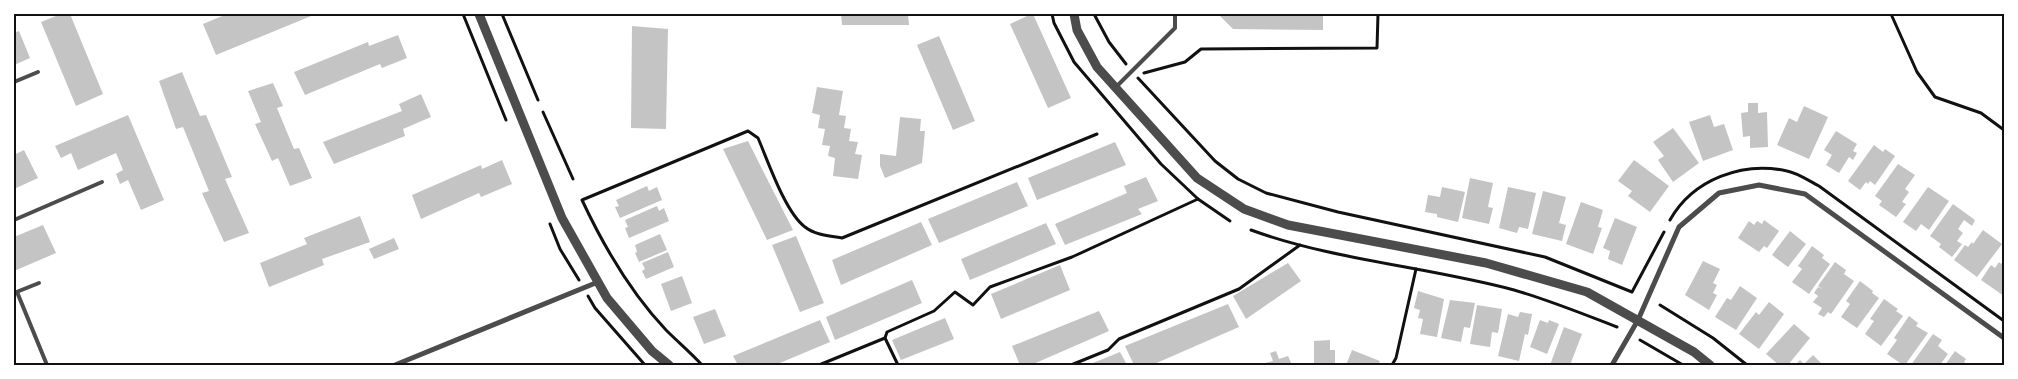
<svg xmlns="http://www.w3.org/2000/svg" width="2018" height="379" font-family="'Exo 2',sans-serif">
<rect width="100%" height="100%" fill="#fff"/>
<g fill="#c4c4c4">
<path d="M 61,14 L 70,14 L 103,94 L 76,106 L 41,22 Z"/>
<path d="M 227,14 L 316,14 L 216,55 L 203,24 Z"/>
<path d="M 841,14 L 908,14 L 909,25 L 842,25 Z"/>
<path d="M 1031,14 L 1033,14 L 1071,98 L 1048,108 L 1010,24 Z"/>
<path d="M 1218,14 L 1323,14 L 1323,30 L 1233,29 Z"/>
<path d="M 632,26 L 668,29 L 666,129 L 631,128 Z"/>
<path d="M 19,31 L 30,58 L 14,65 L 14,33 Z"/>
<path d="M 398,35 L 407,58 L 382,68 L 380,64 L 305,95 L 294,72 L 368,42 L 369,46 Z"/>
<path d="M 939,36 L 975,121 L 953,130 L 917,45 Z"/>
<path d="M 182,72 L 200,116 L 206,115 L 232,177 L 225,179 L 249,233 L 224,242 L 202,193 L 209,191 L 183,127 L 176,129 L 159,81 Z"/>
<path d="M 273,83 L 283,106 L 277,108 L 294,149 L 299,148 L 312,178 L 290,186 L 278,158 L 272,161 L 255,124 L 261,122 L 248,91 Z"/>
<path d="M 817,87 L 843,91 L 839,115 L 846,116 L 844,128 L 851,129 L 849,141 L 858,142 L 855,154 L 862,155 L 858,179 L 833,176 L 835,158 L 828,156 L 830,146 L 822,145 L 825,129 L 818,128 L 820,115 L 812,113 Z"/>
<path d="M 421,94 L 431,117 L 403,129 L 405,136 L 334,164 L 323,142 L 402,111 L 399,104 Z"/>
<path d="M 1748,103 L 1758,103 L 1758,113 L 1767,112 L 1768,147 L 1750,148 L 1750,136 L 1743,137 L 1741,113 L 1748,112 Z"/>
<path d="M 1804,106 L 1828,117 L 1809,159 L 1777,145 L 1789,118 L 1797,122 Z"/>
<path d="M 128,115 L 164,200 L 141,210 L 128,180 L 120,184 L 116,174 L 123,170 L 116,153 L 78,170 L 71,153 L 61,158 L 55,146 Z"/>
<path d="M 1710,115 L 1714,127 L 1724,124 L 1733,150 L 1703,161 L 1689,122 Z"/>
<path d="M 900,117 L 921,119 L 920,131 L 925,131 L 922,163 L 885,178 L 880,166 L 880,154 L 896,156 Z"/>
<path d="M 1673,128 L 1699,163 L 1673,182 L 1658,160 L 1664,156 L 1653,142 Z"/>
<path d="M 1836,131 L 1857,144 L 1853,151 L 1857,153 L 1853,160 L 1849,157 L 1839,173 L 1826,165 L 1832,155 L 1824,150 Z"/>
<path d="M 748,141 L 793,230 L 767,240 L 723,149 Z"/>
<path d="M 1115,142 L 1126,165 L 1037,200 L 1028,178 Z"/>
<path d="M 1874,145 L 1883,152 L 1885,149 L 1895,156 L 1875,185 L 1870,181 L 1868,184 L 1866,182 L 1860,190 L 1848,181 Z"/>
<path d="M 24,150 L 38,178 L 14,189 L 14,155 Z"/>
<path d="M 502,160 L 512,184 L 481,197 L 479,193 L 421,219 L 412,195 L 481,165 L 482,169 Z"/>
<path d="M 1634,160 L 1669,186 L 1650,212 L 1628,196 L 1632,191 L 1618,181 Z"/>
<path d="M 1898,164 L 1915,175 L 1905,189 L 1909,192 L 1902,202 L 1906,204 L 1896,217 L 1879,205 L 1882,201 L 1875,196 Z"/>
<path d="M 1146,177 L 1158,201 L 1138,209 L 1142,214 L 1065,245 L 1055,224 L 1127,193 L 1124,186 Z"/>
<path d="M 1470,178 L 1493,183 L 1488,207 L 1493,208 L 1489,224 L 1462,218 Z"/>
<path d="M 1017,182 L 1028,206 L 939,243 L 928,219 Z"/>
<path d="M 647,186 L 649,191 L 657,187 L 662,200 L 620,218 L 615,207 L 619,206 L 616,200 Z"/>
<path d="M 1442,187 L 1465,192 L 1458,222 L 1437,217 L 1437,214 L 1425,212 L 1428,195 L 1440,197 Z"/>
<path d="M 1508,187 L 1536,193 L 1528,229 L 1519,227 L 1517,233 L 1499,228 Z"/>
<path d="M 1928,187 L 1949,201 L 1929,230 L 1921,224 L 1916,231 L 1903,222 Z"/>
<path d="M 1543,191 L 1566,197 L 1559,223 L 1566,225 L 1562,241 L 1532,234 Z"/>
<path d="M 1581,202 L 1603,210 L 1598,227 L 1602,228 L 1593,254 L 1566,244 Z"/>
<path d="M 1953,204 L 1975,220 L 1972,226 L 1964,220 L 1958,229 L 1963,233 L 1957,241 L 1962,244 L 1952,257 L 1939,247 L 1941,244 L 1930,236 Z"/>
<path d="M 657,206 L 659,211 L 664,208 L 669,221 L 629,238 L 625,228 L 628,227 L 625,220 Z"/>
<path d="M 360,216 L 370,242 L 322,259 L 324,265 L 269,287 L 260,263 L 307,244 L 304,238 Z"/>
<path d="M 1615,218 L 1637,227 L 1622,265 L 1608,259 L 1610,251 L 1603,248 Z"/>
<path d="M 1764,220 L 1779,231 L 1767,248 L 1764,246 L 1759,252 L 1738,238 L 1749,221 L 1754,225 L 1757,221 L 1762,224 Z"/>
<path d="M 921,222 L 932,245 L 841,285 L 832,260 Z"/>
<path d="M 1046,223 L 1056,244 L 970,280 L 961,259 Z"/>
<path d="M 43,225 L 56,253 L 14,271 L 14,237 Z"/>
<path d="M 1983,230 L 2002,244 L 1977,277 L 1954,260 L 1965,245 L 1968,247 L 1972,242 L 1973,244 Z"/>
<path d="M 1790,231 L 1806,244 L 1788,267 L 1772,255 Z"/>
<path d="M 660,234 L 667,250 L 639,262 L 635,253 L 637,252 L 635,245 Z"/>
<path d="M 796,236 L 824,303 L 800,312 L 772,245 Z"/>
<path d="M 394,238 L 399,249 L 374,259 L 369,249 Z"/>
<path d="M 1812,246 L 1824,255 L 1822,258 L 1830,264 L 1809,294 L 1792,282 L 1802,269 L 1798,266 Z"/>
<path d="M 668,252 L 674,267 L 646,279 L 642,271 L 645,269 L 642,263 Z"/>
<path d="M 2004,259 L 2004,296 L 1981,280 L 1991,265 L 1995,268 L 1999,262 L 2001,264 Z"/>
<path d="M 1703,261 L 1720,269 L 1713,283 L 1717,285 L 1713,293 L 1717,295 L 1709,310 L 1685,295 Z"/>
<path d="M 1835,262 L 1846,270 L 1844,274 L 1854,281 L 1831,314 L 1828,312 L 1824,317 L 1818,314 L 1822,308 L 1813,302 L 1818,296 L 1814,293 L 1818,287 L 1822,289 L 1818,286 Z"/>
<path d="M 1288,263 L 1301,281 L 1246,319 L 1233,296 Z"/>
<path d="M 1060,265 L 1070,290 L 1001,319 L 991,294 Z"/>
<path d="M 682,276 L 692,303 L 671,311 L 661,284 Z"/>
<path d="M 912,280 L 922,303 L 835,340 L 826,317 Z"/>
<path d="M 1860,281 L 1873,291 L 1872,293 L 1879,298 L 1857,328 L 1841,317 L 1850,304 L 1846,301 Z"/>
<path d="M 1740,286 L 1757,298 L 1736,330 L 1715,317 L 1727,298 L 1731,300 Z"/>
<path d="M 1418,291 L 1444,299 L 1437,337 L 1420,334 L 1423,319 L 1418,318 L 1420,310 L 1414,308 Z"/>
<path d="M 1884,299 L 1898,309 L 1896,311 L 1903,316 L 1881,346 L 1865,334 L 1874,321 L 1870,319 Z"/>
<path d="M 1450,300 L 1475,303 L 1470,328 L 1464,327 L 1461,342 L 1441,338 Z"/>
<path d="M 1769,302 L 1784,314 L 1759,349 L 1739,334 L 1756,312 L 1759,315 Z"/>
<path d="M 1228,304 L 1239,327 L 1152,365 L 1134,365 L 1125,346 Z"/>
<path d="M 1477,305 L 1502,309 L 1498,333 L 1492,332 L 1490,347 L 1470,344 Z"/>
<path d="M 715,309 L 726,336 L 704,344 L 693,317 Z"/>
<path d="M 1099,311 L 1109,331 L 1031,365 L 1020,365 L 1012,346 Z"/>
<path d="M 1520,312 L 1532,314 L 1528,335 L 1525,334 L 1519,361 L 1498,356 L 1508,314 L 1518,317 Z"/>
<path d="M 1909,316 L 1918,323 L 1916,326 L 1928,333 L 1905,365 L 1903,365 L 1887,354 L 1897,340 L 1894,338 Z"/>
<path d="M 945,318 L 954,339 L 901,360 L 892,340 Z"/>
<path d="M 820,320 L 830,342 L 775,365 L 738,365 L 733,356 Z"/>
<path d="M 1540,320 L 1548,323 L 1549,320 L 1559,324 L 1547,354 L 1530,347 Z"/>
<path d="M 1794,324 L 1810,338 L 1788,365 L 1779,365 L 1766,354 Z"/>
<path d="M 1564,327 L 1582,334 L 1570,365 L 1550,365 Z"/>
<path d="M 1933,334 L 1942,340 L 1938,346 L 1948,354 L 1940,365 L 1911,365 Z"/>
<path d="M 1330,340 L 1330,350 L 1335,350 L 1335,365 L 1314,365 L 1314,341 Z"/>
<path d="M 1352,350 L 1380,361 L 1378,365 L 1346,365 Z"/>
<path d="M 1276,351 L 1279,359 L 1288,356 L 1292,365 L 1266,365 L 1265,363 L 1273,361 L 1270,353 Z"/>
<path d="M 1955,351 L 1966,359 L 1964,362 L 1968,365 L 1945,365 Z"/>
<path d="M 1120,352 L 1127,365 L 1088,365 Z"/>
<path d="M 1813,355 L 1823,365 L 1795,365 L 1800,360 L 1804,364 Z"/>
</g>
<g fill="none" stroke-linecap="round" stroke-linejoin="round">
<g stroke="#111" stroke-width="3">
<path d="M 463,14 L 506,120"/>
<path d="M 502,14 L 538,100"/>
<path d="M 1052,14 L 1054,23 L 1074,62 L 1161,164 L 1198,199 L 1230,221"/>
<path d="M 1094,14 L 1109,42 L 1126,64"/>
<path d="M 1891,14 L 1917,72 L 1935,97 L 1981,113 L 2004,130"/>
<path d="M 1144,73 L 1185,62 L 1201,49 L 1377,48 L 1378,14"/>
<path d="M 1138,78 L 1215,161 L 1238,179 L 1266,193 L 1338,212 L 1545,257 L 1632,292 L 1664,232"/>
<path d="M 543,112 L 573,179"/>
<path d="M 1670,220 C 1693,179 1743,161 1787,171 C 1798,173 1809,181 1819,186 L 2004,321"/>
<path d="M 550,224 L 560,249 L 579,280"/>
<path d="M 1251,230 C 1333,260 1428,267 1514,290 C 1549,300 1583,314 1617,327"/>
<path d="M 588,296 L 595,308 L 645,365"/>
<path d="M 1660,305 L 1713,338 L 1747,365"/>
<path d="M 1640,340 L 1683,365"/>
<path d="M 702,365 C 691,353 678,342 666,330 C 630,292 604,247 582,200 L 748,131 L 758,138 C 768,161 785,212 805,227 C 815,235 830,236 842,238 L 1097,134"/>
<path d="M 819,365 L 885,338"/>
<path d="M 898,365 L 885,338 L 887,332 L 934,311 L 955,292 L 973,305 L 990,287 L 1072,257 L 1198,199"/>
<path d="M 1071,365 L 1108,350 L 1119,339 L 1239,289 L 1300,245"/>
<path d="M 1392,365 L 1396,358 L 1416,269"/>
</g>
<g stroke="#4c4c4c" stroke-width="4">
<path d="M 14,82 L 38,72"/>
<path d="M 1116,87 L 1175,28 L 1175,14"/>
<path d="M 14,220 L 102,182"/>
<path d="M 17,292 L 47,365"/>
<path d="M 14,293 L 39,283"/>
</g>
<g stroke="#4c4c4c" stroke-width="5">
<path d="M 395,365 L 598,282"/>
<path d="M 1612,365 L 1638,320 L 1679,227 L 1719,193 L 1759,185 L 1805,194 L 2004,338"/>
</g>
<g stroke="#4c4c4c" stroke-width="9">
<path d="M 479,14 L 562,218 L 607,298 L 652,351 L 669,365"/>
<path d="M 1074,14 L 1077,30 L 1097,67 L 1197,178 L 1244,209 L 1288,225 L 1486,263 L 1587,292 L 1694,352 L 1710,365"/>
</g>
</g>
<rect width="2018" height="379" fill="none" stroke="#ffffff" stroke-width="30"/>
<rect x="15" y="15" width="1988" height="349" fill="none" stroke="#111" stroke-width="2"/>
</svg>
